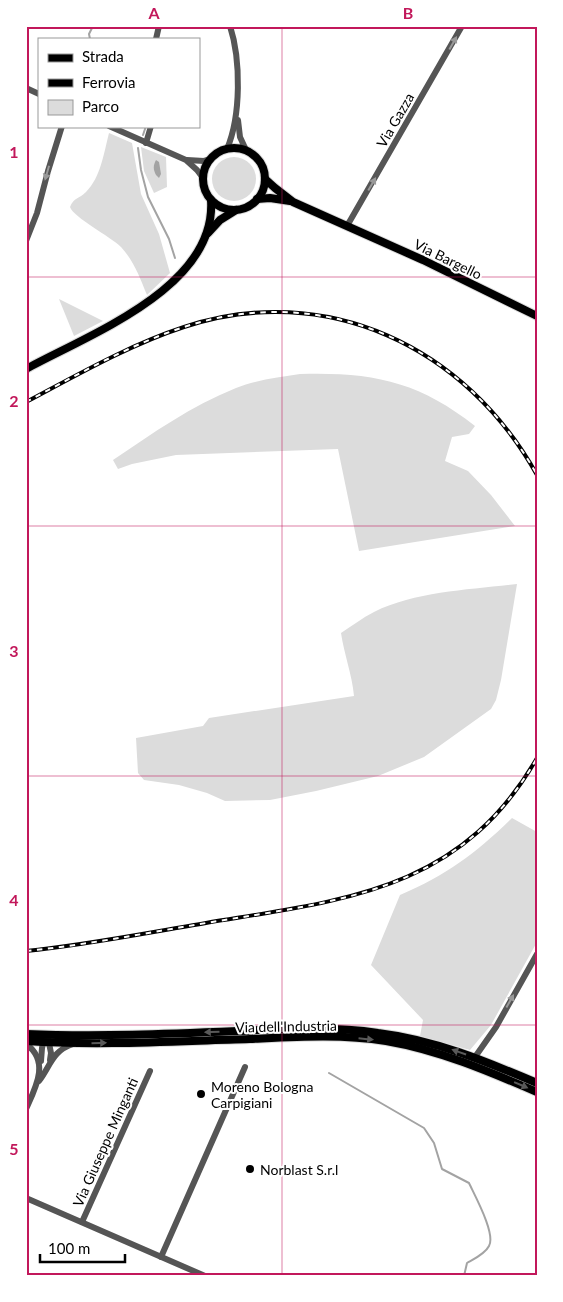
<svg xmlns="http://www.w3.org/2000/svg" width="563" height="1302" font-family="Lato,sans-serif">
<rect width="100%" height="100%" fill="#fff"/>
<g fill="#dcdcdc">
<path d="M 109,133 L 132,143 L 141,194 L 159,234 L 170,273 L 147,295 C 140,278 134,261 121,247 C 110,236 74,218 70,207 C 74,197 79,199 86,192 C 101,177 104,152 109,133 Z"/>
<path d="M 141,147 L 166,157 L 167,187 L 154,193 L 144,171 Z"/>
<circle cx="234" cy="179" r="22"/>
<path d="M 59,299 L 103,321 L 74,336 Z"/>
<path d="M 300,374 C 372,372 418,381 475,426 L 469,434 L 452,437 L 445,461 L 468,471 L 491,495 L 515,526 L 359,551 L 338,449 L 176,455 L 132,464 L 118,469 L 113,460 C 153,433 191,406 236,388 C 256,380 279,377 300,374 Z"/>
<path d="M 517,584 L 501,680 L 496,700 L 491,709 L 424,757 L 378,776 L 316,791 L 270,800 L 225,801 L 207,793 L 179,785 L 144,780 L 138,773 L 136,738 L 203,726 L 209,718 L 354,696 C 352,674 344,654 341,633 C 352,626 362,618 374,612 C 417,591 470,590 517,584 Z"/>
<path d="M 512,818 L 537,832 L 537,942 L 491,1025 L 470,1050 L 420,1036 L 423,1020 L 371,965 L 400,895 C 447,875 476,853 512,818 Z"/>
</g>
<path fill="#a3a3a3" d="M 156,160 L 159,162 L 161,174 L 159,178 L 156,175 C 153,169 153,166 156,160 Z"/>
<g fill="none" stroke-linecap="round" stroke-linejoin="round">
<g stroke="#a3a3a3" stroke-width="2">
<path d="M 90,39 L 89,34 L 93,26"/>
<path d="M 143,135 L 146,126"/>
<path d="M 138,148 L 141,170 L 148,197 L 169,239 L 175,258"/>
<path d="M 329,1073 L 424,1128 L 434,1143 L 442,1169 L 469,1183 C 475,1196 496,1234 489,1246 C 485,1254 474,1259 467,1263 L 464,1276"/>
</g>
<g stroke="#dbdbdb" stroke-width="10">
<g id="major">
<circle cx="234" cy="179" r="31"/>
<path d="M 265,179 L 275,188 L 293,202 L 423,260 L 537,316"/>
<path d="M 257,199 L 270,198 L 290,201"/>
<path d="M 208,233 L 220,220 L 236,210"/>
<path d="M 26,369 C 90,334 217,287 211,200"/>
<path d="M 26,1034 C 97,1037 168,1034 238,1031 C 285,1029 332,1026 378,1033 C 435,1040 485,1061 537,1083"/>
<path d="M 26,1041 C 100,1046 176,1041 250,1039 C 295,1037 341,1034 386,1041 C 439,1050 488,1071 537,1092"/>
</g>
</g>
<g stroke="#555" stroke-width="6">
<path d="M 156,39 L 159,26"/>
<path d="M 26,88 L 39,94"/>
<path d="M 238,120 L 240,137 L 246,150"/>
<path d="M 109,126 L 186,160 L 197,170 L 203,178"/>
<path d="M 146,143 L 151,126"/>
<path d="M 227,149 C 241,116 241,60 230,26"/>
<path d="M 187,160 L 204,161 L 211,159"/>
<path d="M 347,226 L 462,26"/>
<path d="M 26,241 L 37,213 L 48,171 L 62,126"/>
<path d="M 48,1038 L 51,1053 L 50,1060"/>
<path d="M 26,1044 C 50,1061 36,1087 26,1109"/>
<path d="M 475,1057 L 496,1027 L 537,954"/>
<path d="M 41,1061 L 42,1048 L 44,1039"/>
<path d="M 39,1081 C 51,1065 52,1051 73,1044"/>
<path d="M 26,1198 L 205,1276"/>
<path d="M 82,1222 L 150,1071"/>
<path d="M 161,1257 L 245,1067"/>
</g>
<use href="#major" stroke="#000" stroke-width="8"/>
<g stroke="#000" stroke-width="4">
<g id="rail">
<path d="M 26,402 C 77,375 129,345 184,327 C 326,280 466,347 537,475"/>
<path d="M 26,951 C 86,945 146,933 206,923 C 343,900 460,892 537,758"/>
</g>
</g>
<use href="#rail" stroke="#fff" stroke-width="2" stroke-dasharray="5.5" stroke-linecap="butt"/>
</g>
<defs><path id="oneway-solid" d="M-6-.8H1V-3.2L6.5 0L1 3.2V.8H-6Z" transform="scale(1.25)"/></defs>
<g fill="#999">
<use href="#oneway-solid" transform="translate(453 43) rotate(-61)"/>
<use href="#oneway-solid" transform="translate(47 173) rotate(106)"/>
<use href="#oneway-solid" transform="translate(372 184) rotate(-60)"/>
<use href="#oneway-solid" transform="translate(510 1001) rotate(-61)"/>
</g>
<g fill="#595959">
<use href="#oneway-solid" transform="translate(212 1032) rotate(178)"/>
<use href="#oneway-solid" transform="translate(366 1039) rotate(6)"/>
<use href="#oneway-solid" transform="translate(99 1043) rotate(-1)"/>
<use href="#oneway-solid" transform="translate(459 1052) rotate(-161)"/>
<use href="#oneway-solid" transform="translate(521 1085) rotate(23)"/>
</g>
<path fill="none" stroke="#c2185b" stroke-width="1" stroke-opacity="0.55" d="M 282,26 L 282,1276M 26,277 L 537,277M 26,526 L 537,526M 26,776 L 537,776M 26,1025 L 537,1025"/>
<g fill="#000" stroke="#fff" stroke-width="2">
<circle cx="201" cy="1094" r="5"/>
<circle cx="250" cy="1169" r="5"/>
</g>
<g text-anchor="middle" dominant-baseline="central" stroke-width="4" stroke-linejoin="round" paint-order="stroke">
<g font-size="14" fill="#000" stroke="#fff">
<text transform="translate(395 120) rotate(-60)">Via Gazza</text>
<text transform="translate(448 259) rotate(26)">Via Bargello</text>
<text transform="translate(286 1026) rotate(-1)">Via dell'Industria</text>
<text transform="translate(105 1142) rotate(-66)">Via Giuseppe Minganti</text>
</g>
<g font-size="14" fill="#000" stroke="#fff" text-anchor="start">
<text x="211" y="1086">Moreno Bologna<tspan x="211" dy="16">Carpigiani</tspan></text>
<text x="260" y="1169">Norblast S.r.l</text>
</g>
</g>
<rect width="563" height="1302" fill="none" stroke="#ffffff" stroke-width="55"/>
<rect x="38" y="38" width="162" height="90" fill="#ffffff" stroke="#999999"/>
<rect x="48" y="54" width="25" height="8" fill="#000000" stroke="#999999"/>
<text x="82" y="62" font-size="15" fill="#000000">Strada</text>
<rect x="48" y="79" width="25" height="8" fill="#000000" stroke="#999999"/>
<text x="82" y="88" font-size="15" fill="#000000">Ferrovia</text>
<rect x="48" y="100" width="25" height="15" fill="#dcdcdc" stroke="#999999"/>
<text x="82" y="112" font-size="15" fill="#000000">Parco</text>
<path d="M40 1254v8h85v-8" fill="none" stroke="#000000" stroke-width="2.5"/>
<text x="48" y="1254" font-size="15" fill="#000000" stroke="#ffffff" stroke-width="4" paint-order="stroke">100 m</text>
<rect x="28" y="28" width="508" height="1246" fill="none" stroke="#c2185b" stroke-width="2"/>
<g font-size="16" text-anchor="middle" font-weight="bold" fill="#c2185b">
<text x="154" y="19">A</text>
<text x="408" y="19">B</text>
<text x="14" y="158">1</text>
<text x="14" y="407">2</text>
<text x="14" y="657">3</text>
<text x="14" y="906">4</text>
<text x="14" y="1155">5</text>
</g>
</svg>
